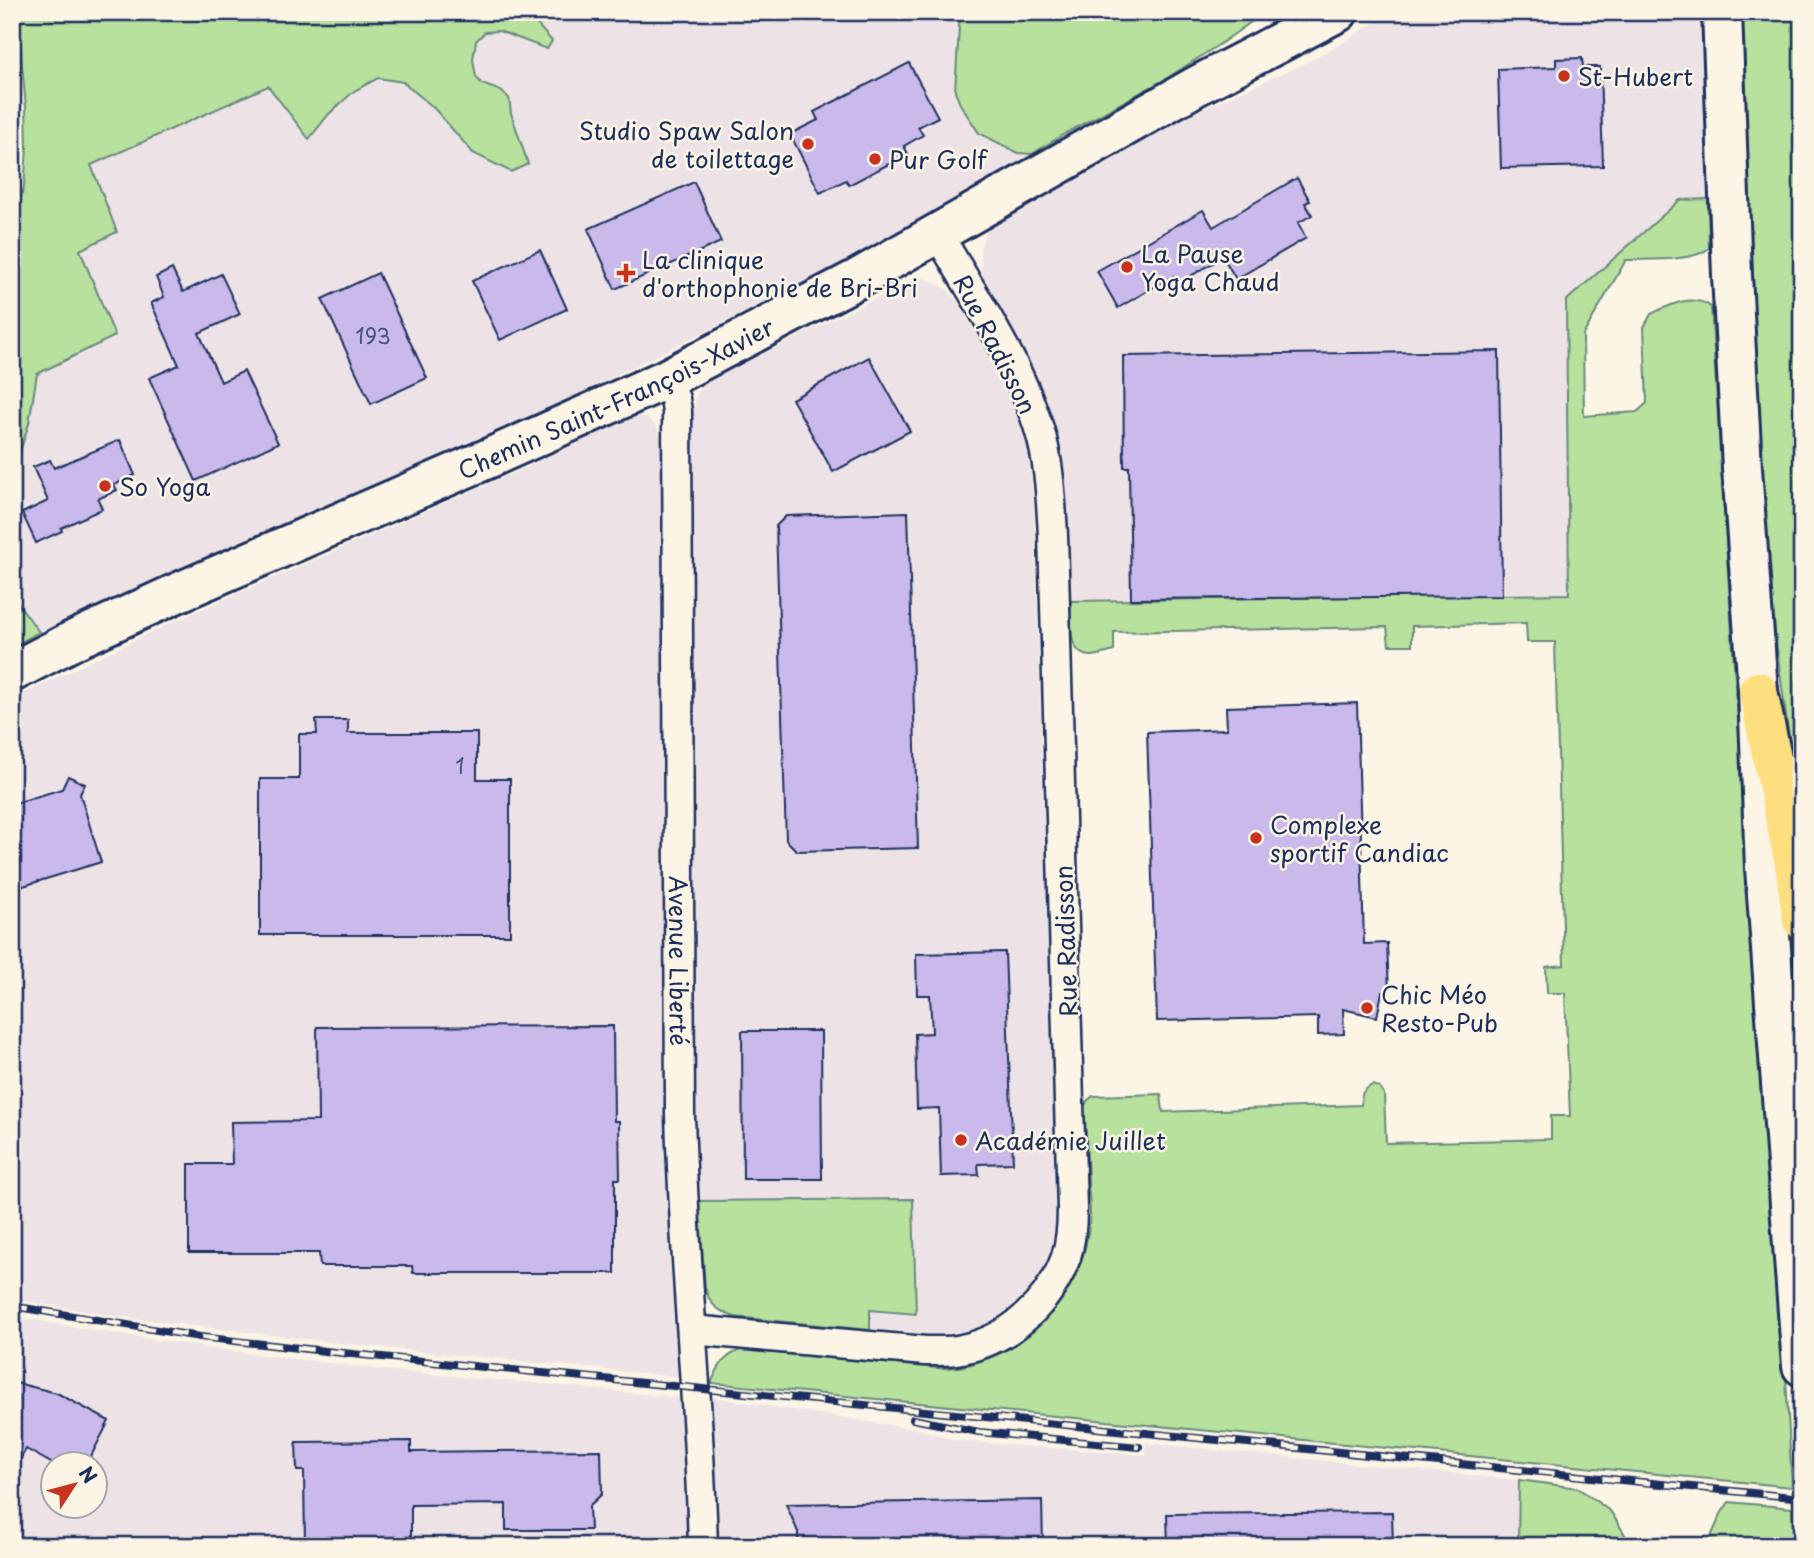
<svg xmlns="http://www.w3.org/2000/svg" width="1814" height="1558" font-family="'Playpen Sans',sans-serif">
<rect width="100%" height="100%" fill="#fcf5e5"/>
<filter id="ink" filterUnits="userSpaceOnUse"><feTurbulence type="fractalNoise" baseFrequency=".0143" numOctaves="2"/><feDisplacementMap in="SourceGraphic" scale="14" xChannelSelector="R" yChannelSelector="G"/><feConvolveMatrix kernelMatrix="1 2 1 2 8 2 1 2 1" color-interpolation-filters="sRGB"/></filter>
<g filter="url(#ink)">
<g fill="#ede3e7" fill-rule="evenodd">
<path d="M 526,12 L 960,12 L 955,91 L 960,104 L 980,133 L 1018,153 L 1032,154 L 958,200 L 863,254 L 578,394 L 439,460 L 151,581 L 39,632 L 12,595 L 12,478 L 29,423 L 37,374 L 115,336 L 80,250 L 117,232 L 91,165 L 269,85 L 309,139 L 329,114 L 354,91 L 378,78 L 403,82 L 433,107 L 473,153 L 511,113 L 509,99 L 501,91 L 482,84 L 476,78 L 473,59 L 476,41 L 485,32 L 499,31 L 547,48 L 551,40 Z"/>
<path d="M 1390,12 L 1702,12 L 1708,199 L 1680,201 L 1566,301 L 1570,594 L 1071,601 L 1066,497 L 1063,462 L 1057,433 L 1047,401 L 1026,357 L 982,278 L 980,250 L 984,235 L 992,225 L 1195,112 L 1303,64 L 1344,42 Z"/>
<path d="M 917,278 L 924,278 L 935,282 L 949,291 L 958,302 L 999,373 L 1009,394 L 1022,427 L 1029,460 L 1034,505 L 1056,1204 L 1055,1234 L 1046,1263 L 1031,1288 L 1009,1311 L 984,1325 L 958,1335 L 932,1336 L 870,1330 L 869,1200 L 699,1201 L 695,1046 L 696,905 L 693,412 L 696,396 L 703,385 L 713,378 Z"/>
<path d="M 634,415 L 645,417 L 654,424 L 658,430 L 661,441 L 663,1033 L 668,1216 L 670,1266 L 680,1377 L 366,1346 L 186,1325 L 121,1317 L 12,1299 L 12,699 L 170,623 L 529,466 Z"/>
<path d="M 12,1316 L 98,1331 L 232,1351 L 394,1371 L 545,1384 L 682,1398 L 688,1546 L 12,1546 ZM 52,1464 L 94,1464 L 94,1506 L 52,1506 Z"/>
<path d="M 712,1397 L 921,1430 L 960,1441 L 1146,1455 L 1146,1443 L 1519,1480 L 1518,1546 L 719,1546 Z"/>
</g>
<g fill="#b7e19d" stroke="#69887e" stroke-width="2">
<path d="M 17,12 L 526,12 L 552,41 L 547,49 L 499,31 L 485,32 L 476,41 L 473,59 L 476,77 L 482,84 L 501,91 L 509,98 L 511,113 L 528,164 L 511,172 L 473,153 L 433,107 L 403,82 L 378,78 L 354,91 L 329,114 L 309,139 L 268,86 L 91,165 L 117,232 L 80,250 L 115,336 L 37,374 L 29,423 L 12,478 L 12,222 L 24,187 L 27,148 L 26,108 Z"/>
<path d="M 960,12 L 1265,12 L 1223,42 L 1164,80 L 1066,133 L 1032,154 L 1018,153 L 979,133 L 960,104 L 955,91 Z"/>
<path d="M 1740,12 L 1797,12 L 1802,168 L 1802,826 C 1786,721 1771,616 1762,510 C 1748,345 1746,178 1740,12 Z"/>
<path d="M 1708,199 L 1709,248 C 1694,262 1647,259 1626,260 L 1583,335 L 1584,416 L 1637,412 L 1647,403 L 1644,327 L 1651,314 C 1670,305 1693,293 1711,307 L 1736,696 L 1781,1288 L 1792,1487 L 711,1383 C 719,1366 722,1358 740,1350 L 937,1368 C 946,1368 955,1368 964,1366 C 1035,1349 1086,1289 1090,1215 C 1090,1205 1089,1194 1088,1183 C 1087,1158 1086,1133 1084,1107 L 1087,1101 L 1093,1096 L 1161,1094 L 1163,1112 L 1361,1105 C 1362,1094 1360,1092 1372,1085 L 1379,1087 L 1384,1094 L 1386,1143 L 1551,1139 L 1551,1116 L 1570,1116 L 1565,993 L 1547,993 L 1546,967 L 1564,965 L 1555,642 L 1527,642 L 1526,623 L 1412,626 L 1412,645 L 1389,645 L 1387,627 L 1114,632 L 1114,651 C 1107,653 1099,655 1092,656 C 1066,657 1071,618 1071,601 L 1569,594 L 1566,301 L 1680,200 Z"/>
<path d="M 12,595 L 39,632 L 12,647 Z"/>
<path d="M 1784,892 L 1802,1001 L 1802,1222 Z"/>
<path d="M 913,1199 L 916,1314 L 870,1310 L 870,1330 L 735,1317 C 718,1311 709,1305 705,1287 L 699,1201 Z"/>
<path d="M 1519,1480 L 1578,1488 L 1611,1512 L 1632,1546 L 1518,1546 Z"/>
<path d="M 1729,1502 L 1792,1508 L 1794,1546 L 1683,1546 L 1686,1541 L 1710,1539 L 1721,1514 Z"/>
</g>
<g fill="#c9baeb" stroke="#1b2f5e" stroke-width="2">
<path d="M 1582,58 L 1583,67 L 1600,67 L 1603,166 L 1501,168 L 1498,69 L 1556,67 L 1556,59 Z"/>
<path d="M 909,63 L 938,117 L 918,127 L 923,135 L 904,146 L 908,154 L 849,185 L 846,180 L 820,193 L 790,134 L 818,120 L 814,112 Z"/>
<path d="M 1297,178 L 1310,201 L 1305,203 L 1312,215 L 1298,223 L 1306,238 L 1236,279 L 1223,257 L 1177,284 L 1173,276 L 1118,308 L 1097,271 L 1203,210 L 1213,227 Z"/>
<path d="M 694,182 L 721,242 L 615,289 L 588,229 Z"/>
<path d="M 540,250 L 567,309 L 500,340 L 472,281 Z"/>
<path d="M 172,269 L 183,292 L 221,274 L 240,314 L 199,333 L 221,382 L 244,371 L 278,443 L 196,481 L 149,378 L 179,365 L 151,303 L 164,297 L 156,277 Z"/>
<path d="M 378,273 L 427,378 L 371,404 L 322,299 Z"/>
<path d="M 1499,351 L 1502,596 L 1131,599 L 1129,467 L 1124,467 L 1123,356 Z"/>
<path d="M 869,357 L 910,431 L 833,472 L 792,399 Z"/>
<path d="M 120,440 L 135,475 L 114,485 L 117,490 L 98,499 L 102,509 L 61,528 L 62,531 L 36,543 L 22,513 L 48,501 L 33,467 L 50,460 L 54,468 Z"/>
<path d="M 908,512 L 918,848 L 797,851 L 786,840 L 776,526 L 786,516 Z"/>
<path d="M 1357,703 L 1364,944 L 1387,943 L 1389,992 L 1382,992 L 1377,1017 L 1343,1009 L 1344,1034 L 1318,1035 L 1318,1017 L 1157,1021 L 1147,732 L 1227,729 L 1226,707 Z"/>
<path d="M 316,720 L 348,720 L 348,733 L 477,733 L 477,779 L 510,779 L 510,935 L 260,935 L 260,779 L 299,779 L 299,734 L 317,734 Z"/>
<path d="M 68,776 L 85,784 L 80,794 L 101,862 L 20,887 L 12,862 L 12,804 L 62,789 Z"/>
<path d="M 1005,952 L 1013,1163 L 978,1164 L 979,1175 L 941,1176 L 939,1108 L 917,1109 L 915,1034 L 932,1033 L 930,995 L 917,995 L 916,954 Z"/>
<path d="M 613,1026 L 614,1121 L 619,1121 L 620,1179 L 615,1179 L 615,1273 L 413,1273 L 412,1266 L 320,1266 L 319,1253 L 189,1253 L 189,1164 L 232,1164 L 231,1122 L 318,1121 L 317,1027 Z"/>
<path d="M 742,1031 L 821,1031 L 822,1179 L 743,1179 Z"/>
<path d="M 12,1382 L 57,1393 L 109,1421 L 87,1464 L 53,1464 L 26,1449 L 12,1474 Z"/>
<path d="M 411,1441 L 411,1452 L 601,1450 L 602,1494 L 589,1506 L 590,1530 L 506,1530 L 506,1504 L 411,1505 L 411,1546 L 305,1546 L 304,1471 L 297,1471 L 296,1442 Z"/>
<path d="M 1042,1500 L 1043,1546 L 798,1546 L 798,1532 L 786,1504 Z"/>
<path d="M 1392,1512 L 1393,1546 L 1168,1546 L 1167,1514 Z"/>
</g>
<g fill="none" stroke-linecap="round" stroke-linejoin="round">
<g stroke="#1b2f5e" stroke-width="33">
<g id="street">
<path id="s1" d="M 666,379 L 675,399 L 677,411 L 680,1115 C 684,1259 699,1402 703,1546"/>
<path d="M 692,1330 L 925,1351 C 937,1351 950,1352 962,1349 C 1010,1340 1050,1302 1066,1257 C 1071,1241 1072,1225 1072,1209 L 1053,535 C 1051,503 1050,471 1042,439 C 1023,368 975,298 938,234"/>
</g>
</g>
<g stroke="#1b2f5e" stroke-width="44">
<g id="secondary">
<path d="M 1722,12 L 1732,275 L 1742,468 L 1758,691 L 1765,868 L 1802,1366"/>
<path id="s2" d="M 12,672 L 74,640 L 179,592 L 487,459 L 666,379 L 857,279 L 1198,85 L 1338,12"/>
</g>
</g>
<g stroke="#1b2f5e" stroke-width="44">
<path id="highway" d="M 1758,691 L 1794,864 L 1802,920"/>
</g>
<use href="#street" stroke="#fcf5e5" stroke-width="28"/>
<use href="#secondary" stroke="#fcf5e5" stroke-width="38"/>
<use href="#highway" stroke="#fddf80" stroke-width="38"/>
<g stroke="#1b2f5e" stroke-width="8">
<g id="rail">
<path d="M 12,1306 L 200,1337 L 352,1354 L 1802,1498"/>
<path d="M 913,1419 L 979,1432 L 1139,1447"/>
</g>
</g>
<use href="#rail" stroke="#fcf5e5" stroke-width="5" stroke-dasharray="16" stroke-linecap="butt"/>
</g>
</g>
<g fill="#c8321e" stroke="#fcf5e5" stroke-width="2.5">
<circle cx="1564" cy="76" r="7"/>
<circle cx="808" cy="144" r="7"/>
<circle cx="875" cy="159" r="7"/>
<circle cx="1127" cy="267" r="7"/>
<path d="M622.5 262.5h7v7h7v7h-7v7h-7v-7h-7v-7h7z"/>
<circle cx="105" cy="486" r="7"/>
<circle cx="1256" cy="838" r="7"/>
<circle cx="1367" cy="1008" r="7"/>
<circle cx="961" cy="1140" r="7"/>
</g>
<g text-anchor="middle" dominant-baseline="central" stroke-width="5" stroke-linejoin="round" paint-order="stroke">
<g font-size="21" fill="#465281">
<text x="373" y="335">193</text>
<text x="460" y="765">1</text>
</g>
<g font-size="24" fill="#1b2f5e" stroke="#fcf5e5" text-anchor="start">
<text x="1578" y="76">St-Hubert</text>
<text x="794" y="130" text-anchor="end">Studio Spaw Salon<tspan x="794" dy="28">de toilettage</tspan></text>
<text x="889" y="159">Pur Golf</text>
<text x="1141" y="253">La Pause<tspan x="1141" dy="28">Yoga Chaud</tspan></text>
<text x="642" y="259">La clinique<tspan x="642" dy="28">d'orthophonie de Bri-Bri</tspan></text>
<text x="119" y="486">So Yoga</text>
<text x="1270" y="824">Complexe<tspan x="1270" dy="28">sportif Candiac</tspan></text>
<text x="1381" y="994">Chic Méo<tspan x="1381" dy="28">Resto-Pub</tspan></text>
<text x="975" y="1140">Académie Juillet</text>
</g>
<g font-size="24" fill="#1b2f5e" stroke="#fcf5e5">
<text transform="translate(996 344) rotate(63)">Rue Radisson</text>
<text stroke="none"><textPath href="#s2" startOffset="663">Chemin Saint-François-Xavier</textPath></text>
<text transform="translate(1065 941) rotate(-92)">Rue Radisson</text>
<text stroke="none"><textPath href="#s1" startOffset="584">Avenue Liberté</textPath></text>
</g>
</g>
<rect width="1814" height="1558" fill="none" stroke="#fcf5e5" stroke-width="42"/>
<rect x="21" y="21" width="1772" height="1516" fill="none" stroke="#1b2f5e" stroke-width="2.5" filter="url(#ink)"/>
<g transform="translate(74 1485) rotate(54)"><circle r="33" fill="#fcf5e5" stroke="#a2a6af" stroke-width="2"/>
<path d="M0-5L12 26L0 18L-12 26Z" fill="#c8321e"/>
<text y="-10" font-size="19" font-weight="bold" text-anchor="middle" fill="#1b2f5e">N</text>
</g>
</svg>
